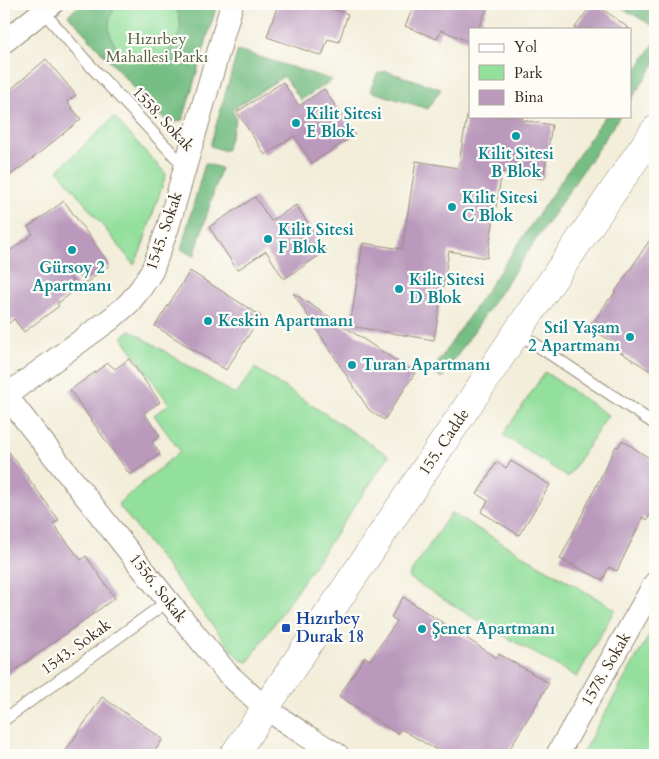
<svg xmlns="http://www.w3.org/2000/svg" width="659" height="759" font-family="Cardo,serif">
<rect width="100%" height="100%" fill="#fdfcf7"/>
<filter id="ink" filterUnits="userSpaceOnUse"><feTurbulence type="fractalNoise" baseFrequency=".02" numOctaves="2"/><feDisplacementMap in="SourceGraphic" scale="10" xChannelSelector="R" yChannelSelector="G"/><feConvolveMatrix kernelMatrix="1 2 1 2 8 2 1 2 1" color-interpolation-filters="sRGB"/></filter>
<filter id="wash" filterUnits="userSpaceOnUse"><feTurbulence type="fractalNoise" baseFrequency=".0096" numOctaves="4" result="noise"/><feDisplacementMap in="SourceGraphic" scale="20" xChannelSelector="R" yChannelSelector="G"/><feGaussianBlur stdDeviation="1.12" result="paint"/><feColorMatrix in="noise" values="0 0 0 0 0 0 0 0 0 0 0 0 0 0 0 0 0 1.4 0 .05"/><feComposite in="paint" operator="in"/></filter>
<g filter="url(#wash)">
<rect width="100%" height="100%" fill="#f3eeda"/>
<g fill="#93df9c" stroke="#67845d">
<path d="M 82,4 L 217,4 L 183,119 C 176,125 166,120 159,115 L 68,15 Z"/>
<path d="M 114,117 L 166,174 L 141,250 L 134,265 L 58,170 Z"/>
<path d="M 130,330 L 236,395 L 255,368 L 389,456 L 248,662 L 241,660 L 234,653 L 118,504 L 180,451 L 154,415 L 169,404 L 122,337 Z"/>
<path d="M 545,372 L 608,415 L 568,477 L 503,435 Z"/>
<path d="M 451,513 L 615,609 L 577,677 L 490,628 L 408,577 Z"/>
<path d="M 655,625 L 655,755 L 581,755 Z"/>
</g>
<g fill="#76be84" stroke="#587451">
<path d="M 82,4 L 116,4 C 113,11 109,18 109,26 C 111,65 167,73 179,33 C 182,23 179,12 173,4 L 217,4 L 183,119 C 176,125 166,120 159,115 L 68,15 Z"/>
<path d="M 615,4 L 647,4 L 655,7 L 655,27 Z"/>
<path d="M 655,42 L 655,64 L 630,101 L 630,79 Z"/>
<path d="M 238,50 L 332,80 L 301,100 L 284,76 L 232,110 L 236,118 L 226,151 L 210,146 Z"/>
<path d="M 386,71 L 441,89 L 428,109 L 370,91 L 377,74 Z"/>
<path d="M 605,116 L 620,116 L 442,378 L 432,371 Z"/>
<path d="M 205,163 L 221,168 L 194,257 L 181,249 Z"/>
</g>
<g id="blocks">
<g fill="#ba99bc">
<path d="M 278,4 L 317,4 L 348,14 L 339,42 L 328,39 L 322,56 L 267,37 Z"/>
<path d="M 415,4 L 489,4 L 478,29 L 470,29 L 470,42 L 441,30 L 437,39 L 405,26 Z"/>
<path d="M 592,4 L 596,4 L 630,29 L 574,29 Z"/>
<path d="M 46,59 L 76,95 L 67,102 L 81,119 L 32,159 L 4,180 L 4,95 Z"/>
<path d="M 283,82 L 299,106 L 324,89 L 355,135 L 312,163 L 294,136 L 265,155 L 237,112 Z"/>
<path d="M 467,116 L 523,116 L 522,120 L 552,125 L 543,179 L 502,172 L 487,258 L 449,251 L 434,340 L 350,326 L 363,243 L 402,249 L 416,161 L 458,168 Z"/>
<path d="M 255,197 L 271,221 L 296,205 L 326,251 L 284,279 L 266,251 L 237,270 L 209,227 Z"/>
<path d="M 64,201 L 110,265 L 87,282 L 63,267 L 78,288 L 57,304 L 59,306 L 24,332 L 14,319 L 4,327 L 4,255 L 33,234 L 28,227 Z"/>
<path d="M 655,232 L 655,374 L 614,348 L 616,344 L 590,328 L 609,299 L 610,300 Z"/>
<path d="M 190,271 L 261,316 L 226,370 L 155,326 Z"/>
<path d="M 293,293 L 415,373 L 384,420 L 369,410 Z"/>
<path d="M 129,359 L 160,402 L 144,413 L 160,436 L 152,442 L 160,454 L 130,475 L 70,390 L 108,363 L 115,369 Z"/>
<path d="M 622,440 L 655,462 L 655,506 L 647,520 L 643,517 L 617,571 L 609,567 L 603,580 L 560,559 L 616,446 L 618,447 Z"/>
<path d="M 4,445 L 59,520 L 53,524 L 81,560 L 86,556 L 115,598 L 4,678 Z"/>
<path d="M 511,461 L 550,485 L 519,535 L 481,512 L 488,501 L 477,494 L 497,462 L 506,468 Z"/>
<path d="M 403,597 L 497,658 L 499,654 L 549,683 L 506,755 L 445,755 L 401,729 L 398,734 L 339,696 L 365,657 L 370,660 L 397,621 L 391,617 Z"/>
<path d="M 102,697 L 163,739 L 152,755 L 63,755 Z"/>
</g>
</g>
</g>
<g filter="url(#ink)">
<use href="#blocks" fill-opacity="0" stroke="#978c7c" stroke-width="1"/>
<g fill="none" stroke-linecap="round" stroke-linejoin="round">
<g stroke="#978c7c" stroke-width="13">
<g id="service">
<path d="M 41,9 L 87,62 L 185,167"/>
<path d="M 517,332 L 655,424"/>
<path d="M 4,720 L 168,601"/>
</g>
</g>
<g stroke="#978c7c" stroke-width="24">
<g id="minor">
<path d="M 4,42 L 52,4"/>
<path d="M 4,393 L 168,601 L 227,673 L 265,708 L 305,735 L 338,755"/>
<path d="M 4,397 L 112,318 L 129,303 L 141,288 L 152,271 L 168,227 L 232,4"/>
<path d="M 557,755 L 655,583"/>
</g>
</g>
<g stroke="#978c7c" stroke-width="29">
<path id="tertiary" d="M 234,755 L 517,332 L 655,130"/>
</g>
<use href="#service" stroke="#fff" stroke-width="11"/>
<use href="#minor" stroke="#fff" stroke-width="22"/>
<use href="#tertiary" stroke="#fff" stroke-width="28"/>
</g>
</g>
<g fill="#0f9aa8" stroke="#fdfcf7" stroke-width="2">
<circle cx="296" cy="123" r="5"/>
<circle cx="516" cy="136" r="5"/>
<circle cx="452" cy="207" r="5"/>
<circle cx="268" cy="239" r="5"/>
<circle cx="72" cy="250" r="5"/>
<circle cx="399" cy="289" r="5"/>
<circle cx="208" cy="321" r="5"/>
<circle cx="630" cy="337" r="5"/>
<circle cx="352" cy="365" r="5"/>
<circle cx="422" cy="629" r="5"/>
</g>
<rect fill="#1a4fb4" stroke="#fdfcf7" stroke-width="2" x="281" y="623" width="10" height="10" rx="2.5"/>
<g text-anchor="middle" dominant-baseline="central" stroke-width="4.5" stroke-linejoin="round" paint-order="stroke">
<g font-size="16" fill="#556044" stroke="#fdfcf7">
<text x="157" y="39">Hızırbey<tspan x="157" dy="18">Mahallesi Parkı</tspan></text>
</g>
<g font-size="16" font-weight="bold" fill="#0d838f" stroke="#fdfcf7" text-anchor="start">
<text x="306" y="114">Kilit Sitesi<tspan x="306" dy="18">E Blok</tspan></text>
<text x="516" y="154" text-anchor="middle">Kilit Sitesi<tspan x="516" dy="18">B Blok</tspan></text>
<text x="462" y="198">Kilit Sitesi<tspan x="462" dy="18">C Blok</tspan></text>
<text x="278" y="230">Kilit Sitesi<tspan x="278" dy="18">F Blok</tspan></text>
<text x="72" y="268" text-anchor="middle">Gürsoy 2<tspan x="72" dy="18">Apartmanı</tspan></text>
<text x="409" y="280">Kilit Sitesi<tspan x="409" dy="18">D Blok</tspan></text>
<text x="218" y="321">Keskin Apartmanı</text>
<text x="620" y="328" text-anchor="end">Stil Yaşam<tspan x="620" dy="18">2 Apartmanı</tspan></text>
<text x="362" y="365">Turan Apartmanı</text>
<text x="432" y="629">Şener Apartmanı</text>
</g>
<g font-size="16" fill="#3b2a1e" stroke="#fdfcf7">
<text transform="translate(163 119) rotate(47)">1558. Sokak</text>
<text transform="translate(164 231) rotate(-71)">1545. Sokak</text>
<text transform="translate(444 442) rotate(-56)">155. Cadde</text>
<text transform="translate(158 588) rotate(52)">1556. Sokak</text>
<text transform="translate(76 647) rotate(-36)">1543. Sokak</text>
<text transform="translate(606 669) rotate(-60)">1578. Sokak</text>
</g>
<g font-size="16" font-weight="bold" fill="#164399" stroke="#fdfcf7" text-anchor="start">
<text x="296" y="619">Hızırbey<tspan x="296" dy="18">Durak 18</tspan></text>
</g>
</g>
<rect width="659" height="759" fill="none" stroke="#fdfcf7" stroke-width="20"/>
<rect x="469" y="28" width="162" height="90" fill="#fdfcf7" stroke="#afa8a0"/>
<rect x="479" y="44" width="25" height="8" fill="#ffffff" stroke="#afa8a0"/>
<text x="514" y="52" font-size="15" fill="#3b2a1e">Yol</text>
<rect x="479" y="65" width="25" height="15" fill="#93df9c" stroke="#afa8a0"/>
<text x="514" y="78" font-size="15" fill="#3b2a1e">Park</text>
<rect x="479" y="90" width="25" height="15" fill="#ba99bc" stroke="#afa8a0"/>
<text x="514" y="102" font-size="15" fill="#3b2a1e">Bina</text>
</svg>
